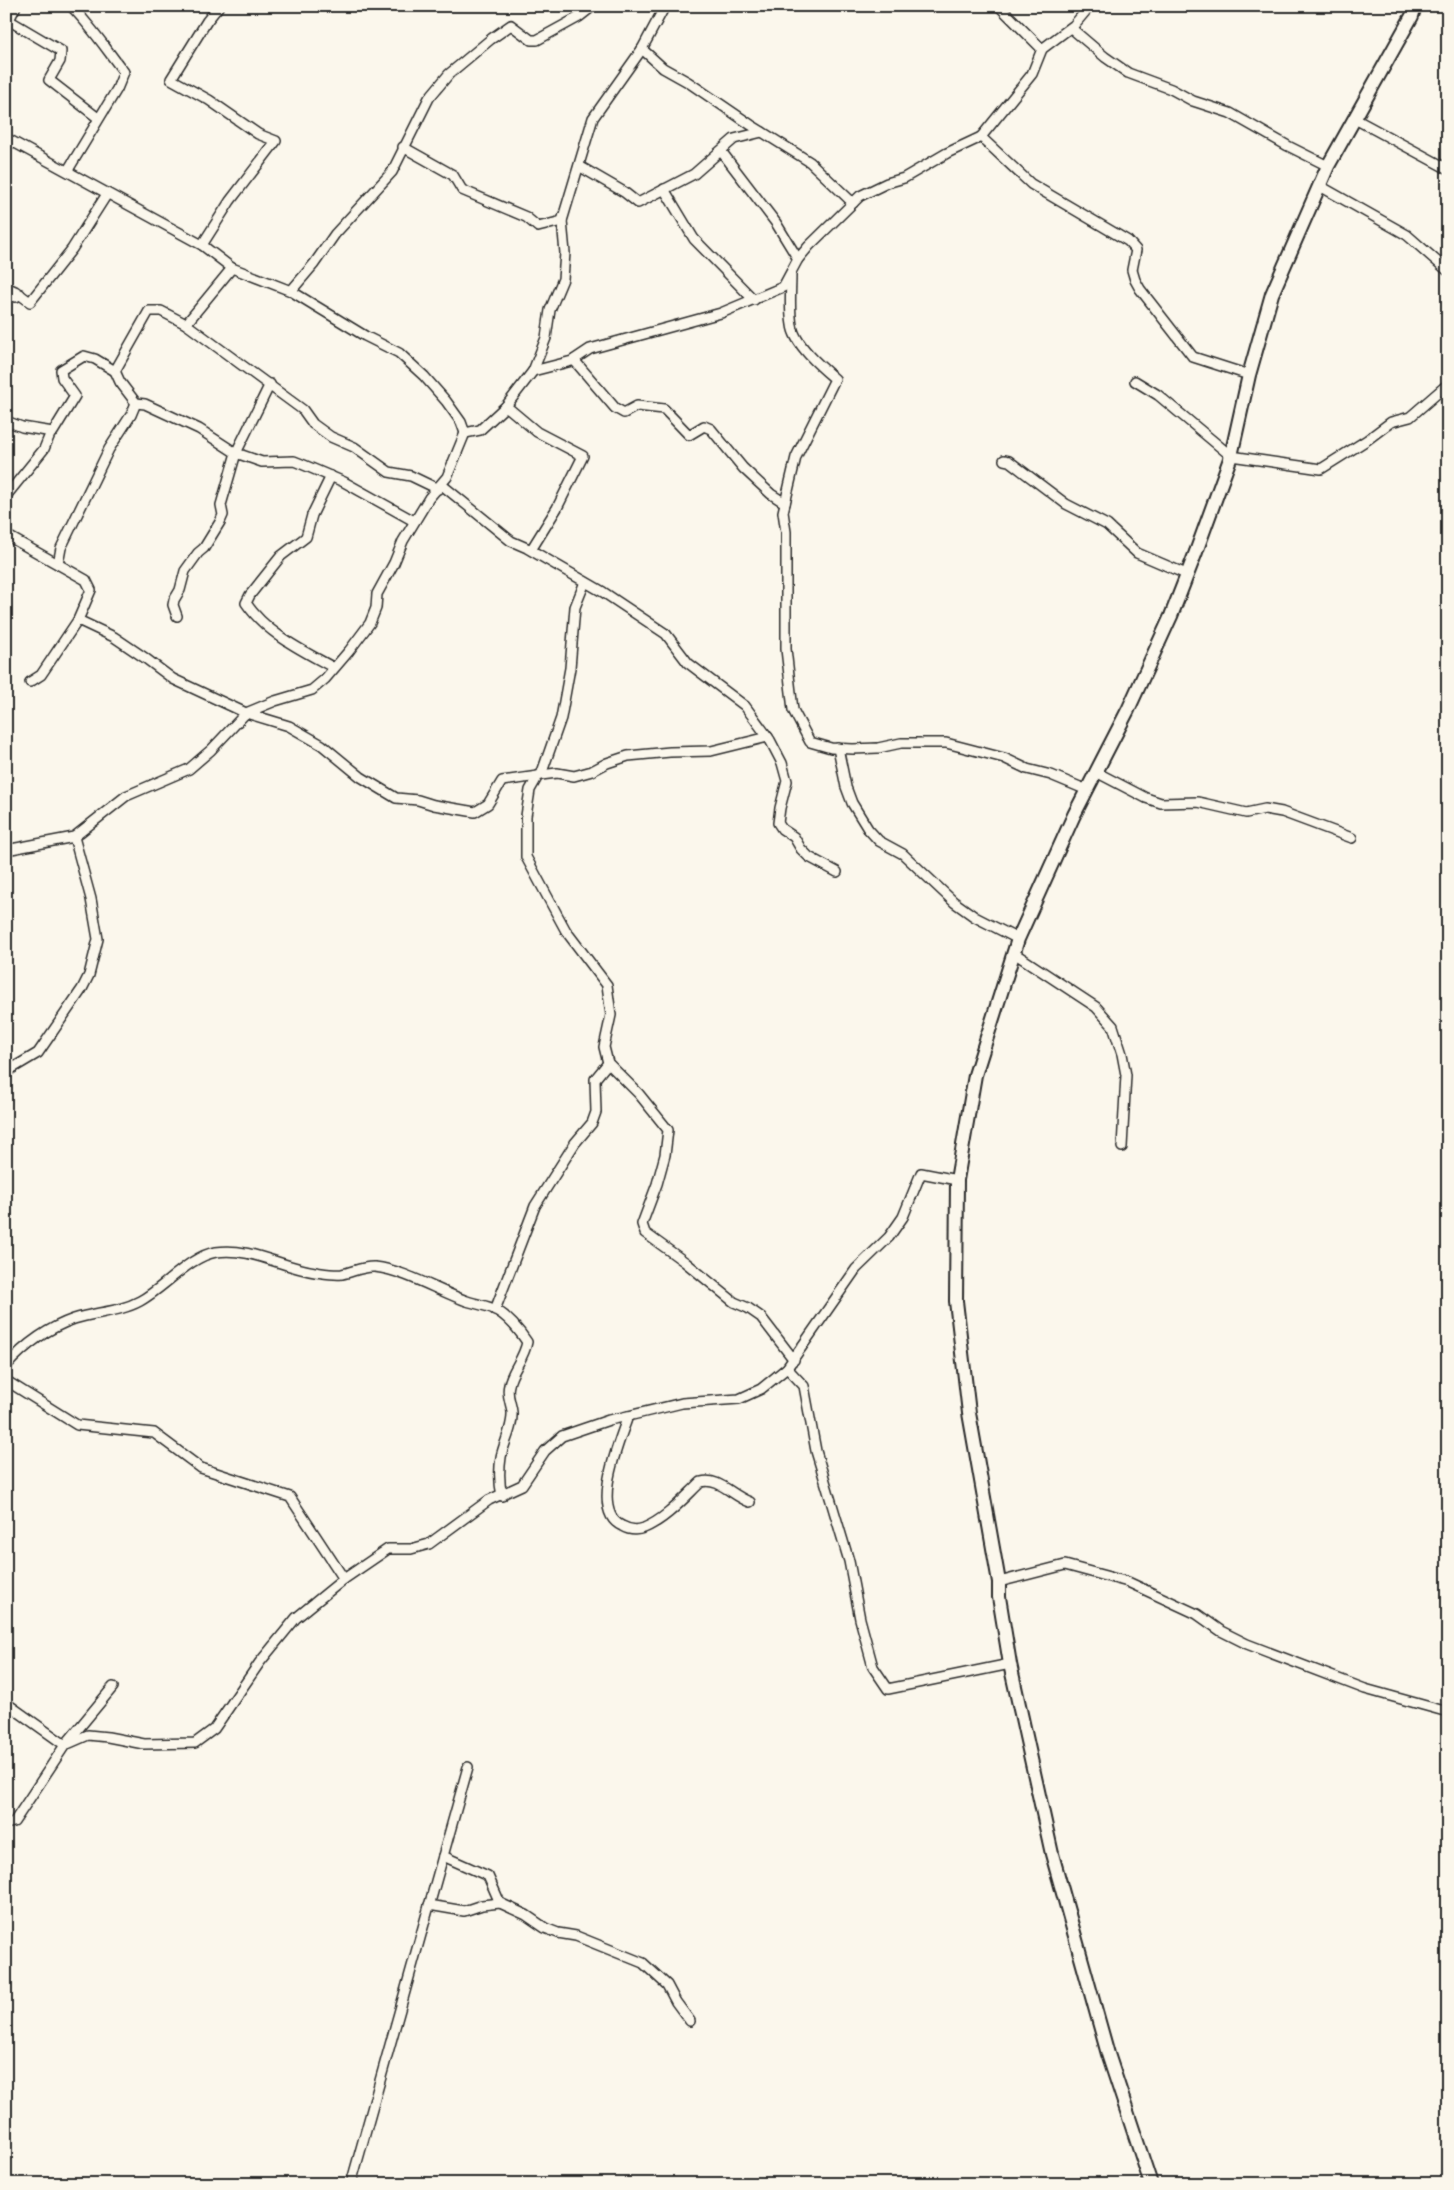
<svg xmlns="http://www.w3.org/2000/svg" width="1454" height="2190" font-family="Mali,sans-serif">
<rect width="100%" height="100%" fill="#fbf7ec"/>
<filter id="ink" filterUnits="userSpaceOnUse"><feTurbulence type="fractalNoise" baseFrequency=".02" numOctaves="2"/><feDisplacementMap in="SourceGraphic" scale="10" xChannelSelector="R" yChannelSelector="G"/><feConvolveMatrix kernelMatrix="1 2 1 2 8 2 1 2 1" color-interpolation-filters="sRGB"/></filter>
<g filter="url(#ink)">
<g fill="none" stroke-linecap="round" stroke-linejoin="round">
<g stroke="#2b2b2b" stroke-width="12">
<g id="street">
<path d="M 999,6 L 1042,49"/>
<path d="M 1090,6 L 1074,25 L 1042,49 L 1032,74 L 981,137 L 1031,184 L 1128,241 L 1136,250 L 1132,270 L 1135,280 L 1140,289 L 1193,357 L 1249,375"/>
<path d="M 10,21 L 61,51 L 60,61 L 49,80 L 98,118"/>
<path d="M 6,26 L 16,6"/>
<path d="M 1071,28 L 1105,57 L 1128,73 L 1171,89 L 1193,101 L 1230,113 L 1288,146 L 1328,166"/>
<path d="M 642,49 L 663,68 L 688,82 L 751,125 L 810,162 L 853,203"/>
<path d="M 1355,119 L 1448,169"/>
<path d="M 6,138 L 202,245 L 232,268 L 291,291 L 365,336 L 399,353 L 424,376 L 446,401 L 461,422 L 465,433 L 480,430 L 506,406 L 533,371 L 546,338 L 550,310 L 563,279 L 565,253 L 562,221 L 593,118 L 642,49 L 665,6"/>
<path d="M 403,147 L 453,175 L 462,190 L 526,217 L 538,227 L 562,221"/>
<path d="M 721,151 L 776,223 L 798,259"/>
<path d="M 579,166 L 624,192 L 638,203 L 694,174 L 734,139 L 762,132"/>
<path d="M 68,170 L 117,89 L 124,72 C 106,49 92,27 71,6"/>
<path d="M 1320,186 L 1407,235 L 1448,271"/>
<path d="M 664,189 L 694,239 L 754,300"/>
<path d="M 202,245 L 230,201 L 276,141 L 258,134 L 209,100 L 171,79 L 207,21 L 219,6"/>
<path d="M 791,274 C 791,291 789,309 792,325 C 794,344 821,367 835,379 L 796,457 L 783,512 L 786,532 L 786,649 L 793,710 L 810,742 L 831,748 L 853,749 L 878,748 L 901,743 L 946,743 L 1004,758 L 1027,769 L 1051,775 L 1087,790"/>
<path d="M 6,287 L 15,291 L 30,302 L 72,249 L 107,194"/>
<path d="M 291,291 L 314,264 L 335,234 L 392,172 L 429,98 L 449,74 L 491,39 L 511,25 L 531,40 L 537,40 L 579,17 L 593,6"/>
<path d="M 6,295 L 16,297 L 20,294"/>
<path d="M 186,324 L 232,268"/>
<path d="M 574,360 L 615,408 L 624,413 L 637,406 L 664,409 L 689,435 L 704,426 L 711,429 L 743,468 L 771,494 L 785,503"/>
<path d="M 533,371 L 572,361 L 590,349 L 721,313 L 783,287 L 798,259 L 809,246 L 860,196 L 887,183 L 904,178 L 947,153 L 981,137"/>
<path d="M 1135,381 L 1158,395 L 1231,456 L 1321,469 L 1367,440 L 1391,422 L 1410,417 L 1448,384"/>
<path d="M 136,403 L 145,404 L 199,429 L 236,453 L 262,462 L 294,461 L 304,465 L 344,482 L 414,521"/>
<path d="M 506,406 L 537,432 L 583,456 L 557,508 L 531,550"/>
<path d="M 6,421 L 22,427 L 53,432 L 75,396 L 62,378 L 61,370 L 84,356 L 95,359 L 115,371 L 149,311 L 161,311 L 186,324 L 303,410 L 313,424 L 331,437 L 354,447 L 389,472 L 411,476 L 438,489"/>
<path d="M 1004,460 L 1009,461 L 1066,504 L 1107,525 L 1137,553 L 1186,574"/>
<path d="M 331,476 L 312,515 L 306,537 L 281,556 L 250,595 L 246,603 C 267,634 302,650 334,668"/>
<path d="M 442,485 L 511,541 L 527,548 L 603,592 L 666,634 L 688,663 L 745,706 L 770,740 L 782,763 L 787,781 L 780,808 L 778,823 L 782,829 L 794,837 L 801,849 L 809,857 L 837,872"/>
<path d="M 6,496 L 44,449 L 51,432"/>
<path d="M 6,535 L 86,580 L 91,590 L 78,620 L 114,637 L 145,658 L 173,679 L 246,713 L 289,726 L 322,745 L 361,777 L 396,798 L 418,800 L 434,805 L 475,812 L 488,804 L 502,781 L 538,776"/>
<path d="M 58,564 L 61,548 L 109,449 L 131,415 L 136,403 L 120,382 L 115,371"/>
<path d="M 585,582 L 575,607 L 570,668 L 561,718 L 541,775 L 538,776 L 530,790 L 526,816 L 526,857 L 566,931 L 607,985 L 611,1015 L 604,1047 L 608,1063 L 639,1094 L 668,1130 L 665,1155 L 657,1184 L 642,1224 L 645,1233 L 685,1262 L 734,1302 L 748,1308 L 761,1317 L 794,1360"/>
<path d="M 177,616 L 173,605 L 174,600 L 180,590 L 185,571 L 198,553 L 204,548 L 220,522 L 223,515 L 221,505 L 236,453 L 270,384"/>
<path d="M 1447,648 L 1448,647"/>
<path d="M 30,682 L 41,675 L 78,620"/>
<path d="M 838,748 L 846,787 L 852,803 L 868,829 L 879,841 L 903,854 L 954,902 L 975,917 L 1018,939"/>
<path d="M 1096,772 L 1146,798 L 1161,803 L 1198,802 L 1246,813 L 1265,809 L 1282,812 L 1352,838"/>
<path d="M 541,775 L 557,773 L 574,776 L 592,771 L 607,763 L 628,756 L 670,752 L 711,751 L 768,737"/>
<path d="M 6,850 L 74,837 L 126,796 L 189,769 L 211,750 L 246,713 L 275,701 L 312,690 L 325,679 L 349,651 L 370,623 L 376,608 L 377,594 L 394,563 L 403,541 L 429,498 L 447,477 L 465,433"/>
<path d="M 1014,953 L 1096,1007 L 1113,1026 L 1122,1054 L 1126,1075 L 1122,1147"/>
<path d="M 6,1072 L 38,1053 L 82,989 L 89,975 L 98,939 L 91,899 L 74,837"/>
<path d="M 495,1310 L 535,1206 L 575,1143 L 592,1123 L 596,1112 L 595,1079 L 608,1063"/>
<path d="M 6,1366 C 24,1346 48,1328 74,1319 C 96,1312 120,1312 140,1301 C 164,1288 190,1256 216,1252 C 251,1247 281,1267 315,1272 C 323,1273 334,1275 342,1274 C 353,1272 363,1266 375,1267 C 403,1270 437,1290 464,1300 C 474,1304 487,1305 496,1310 C 510,1318 519,1330 527,1342 C 524,1359 511,1371 509,1385 C 506,1395 511,1402 512,1412 C 513,1428 504,1442 501,1457 C 499,1470 499,1483 502,1496"/>
<path d="M 787,1368 L 804,1386 L 816,1451 L 849,1561 L 860,1619 L 873,1667 L 888,1689 L 1010,1664"/>
<path d="M 6,1385 L 10,1383 L 77,1425 L 154,1433 L 201,1468 L 290,1497 L 344,1579"/>
<path d="M 750,1502 C 732,1496 719,1477 701,1482 C 684,1498 666,1519 644,1528 C 636,1531 629,1530 622,1526 C 589,1511 620,1440 628,1416 L 682,1403 L 739,1399 L 761,1389 L 787,1368 L 856,1269 L 889,1237 L 903,1217 L 921,1173 L 957,1180"/>
<path d="M 999,1582 L 1065,1565 L 1128,1582 L 1197,1614 L 1221,1631 L 1247,1644 L 1365,1689 L 1448,1712"/>
<path d="M 6,1703 L 65,1745 L 88,1735 L 108,1737 L 144,1744 L 195,1743 L 214,1729 L 260,1662 L 296,1618 L 344,1579 L 388,1549 L 411,1549 L 429,1544 L 489,1500 L 522,1485 L 545,1451 L 562,1436 L 609,1420 L 628,1416"/>
<path d="M 6,1824 L 14,1822 L 65,1745 L 113,1687"/>
<path d="M 443,1856 L 488,1876 L 500,1903 L 526,1915 L 545,1928 L 558,1933 L 576,1936 L 643,1963 L 667,1985 L 676,2002 L 690,2021"/>
<path d="M 429,1905 L 464,1911 L 482,1905 L 500,1903"/>
<path d="M 351,2184 L 468,1767"/>
</g>
</g>
<g stroke="#2b2b2b" stroke-width="16">
<path id="secondary" d="M 1151,2184 L 1108,2054 L 1052,1854 L 1010,1664 L 999,1597 L 999,1582 L 969,1413 L 956,1301 L 957,1180 L 975,1075 L 1018,939 L 1074,815 L 1128,710 L 1171,616 L 1196,552 L 1231,456 L 1249,375 L 1272,294 L 1328,166 L 1412,16 L 1415,6"/>
</g>
<use href="#street" stroke="#fbf7ec" stroke-width="9"/>
<use href="#secondary" stroke="#fbf7ec" stroke-width="12"/>
</g>
</g>
<rect width="1454" height="2190" fill="none" stroke="#fbf7ec" stroke-width="25"/>
<rect x="12" y="12" width="1429" height="2165" fill="none" stroke="#2b2b2b" stroke-width="2" filter="url(#ink)"/>
</svg>
